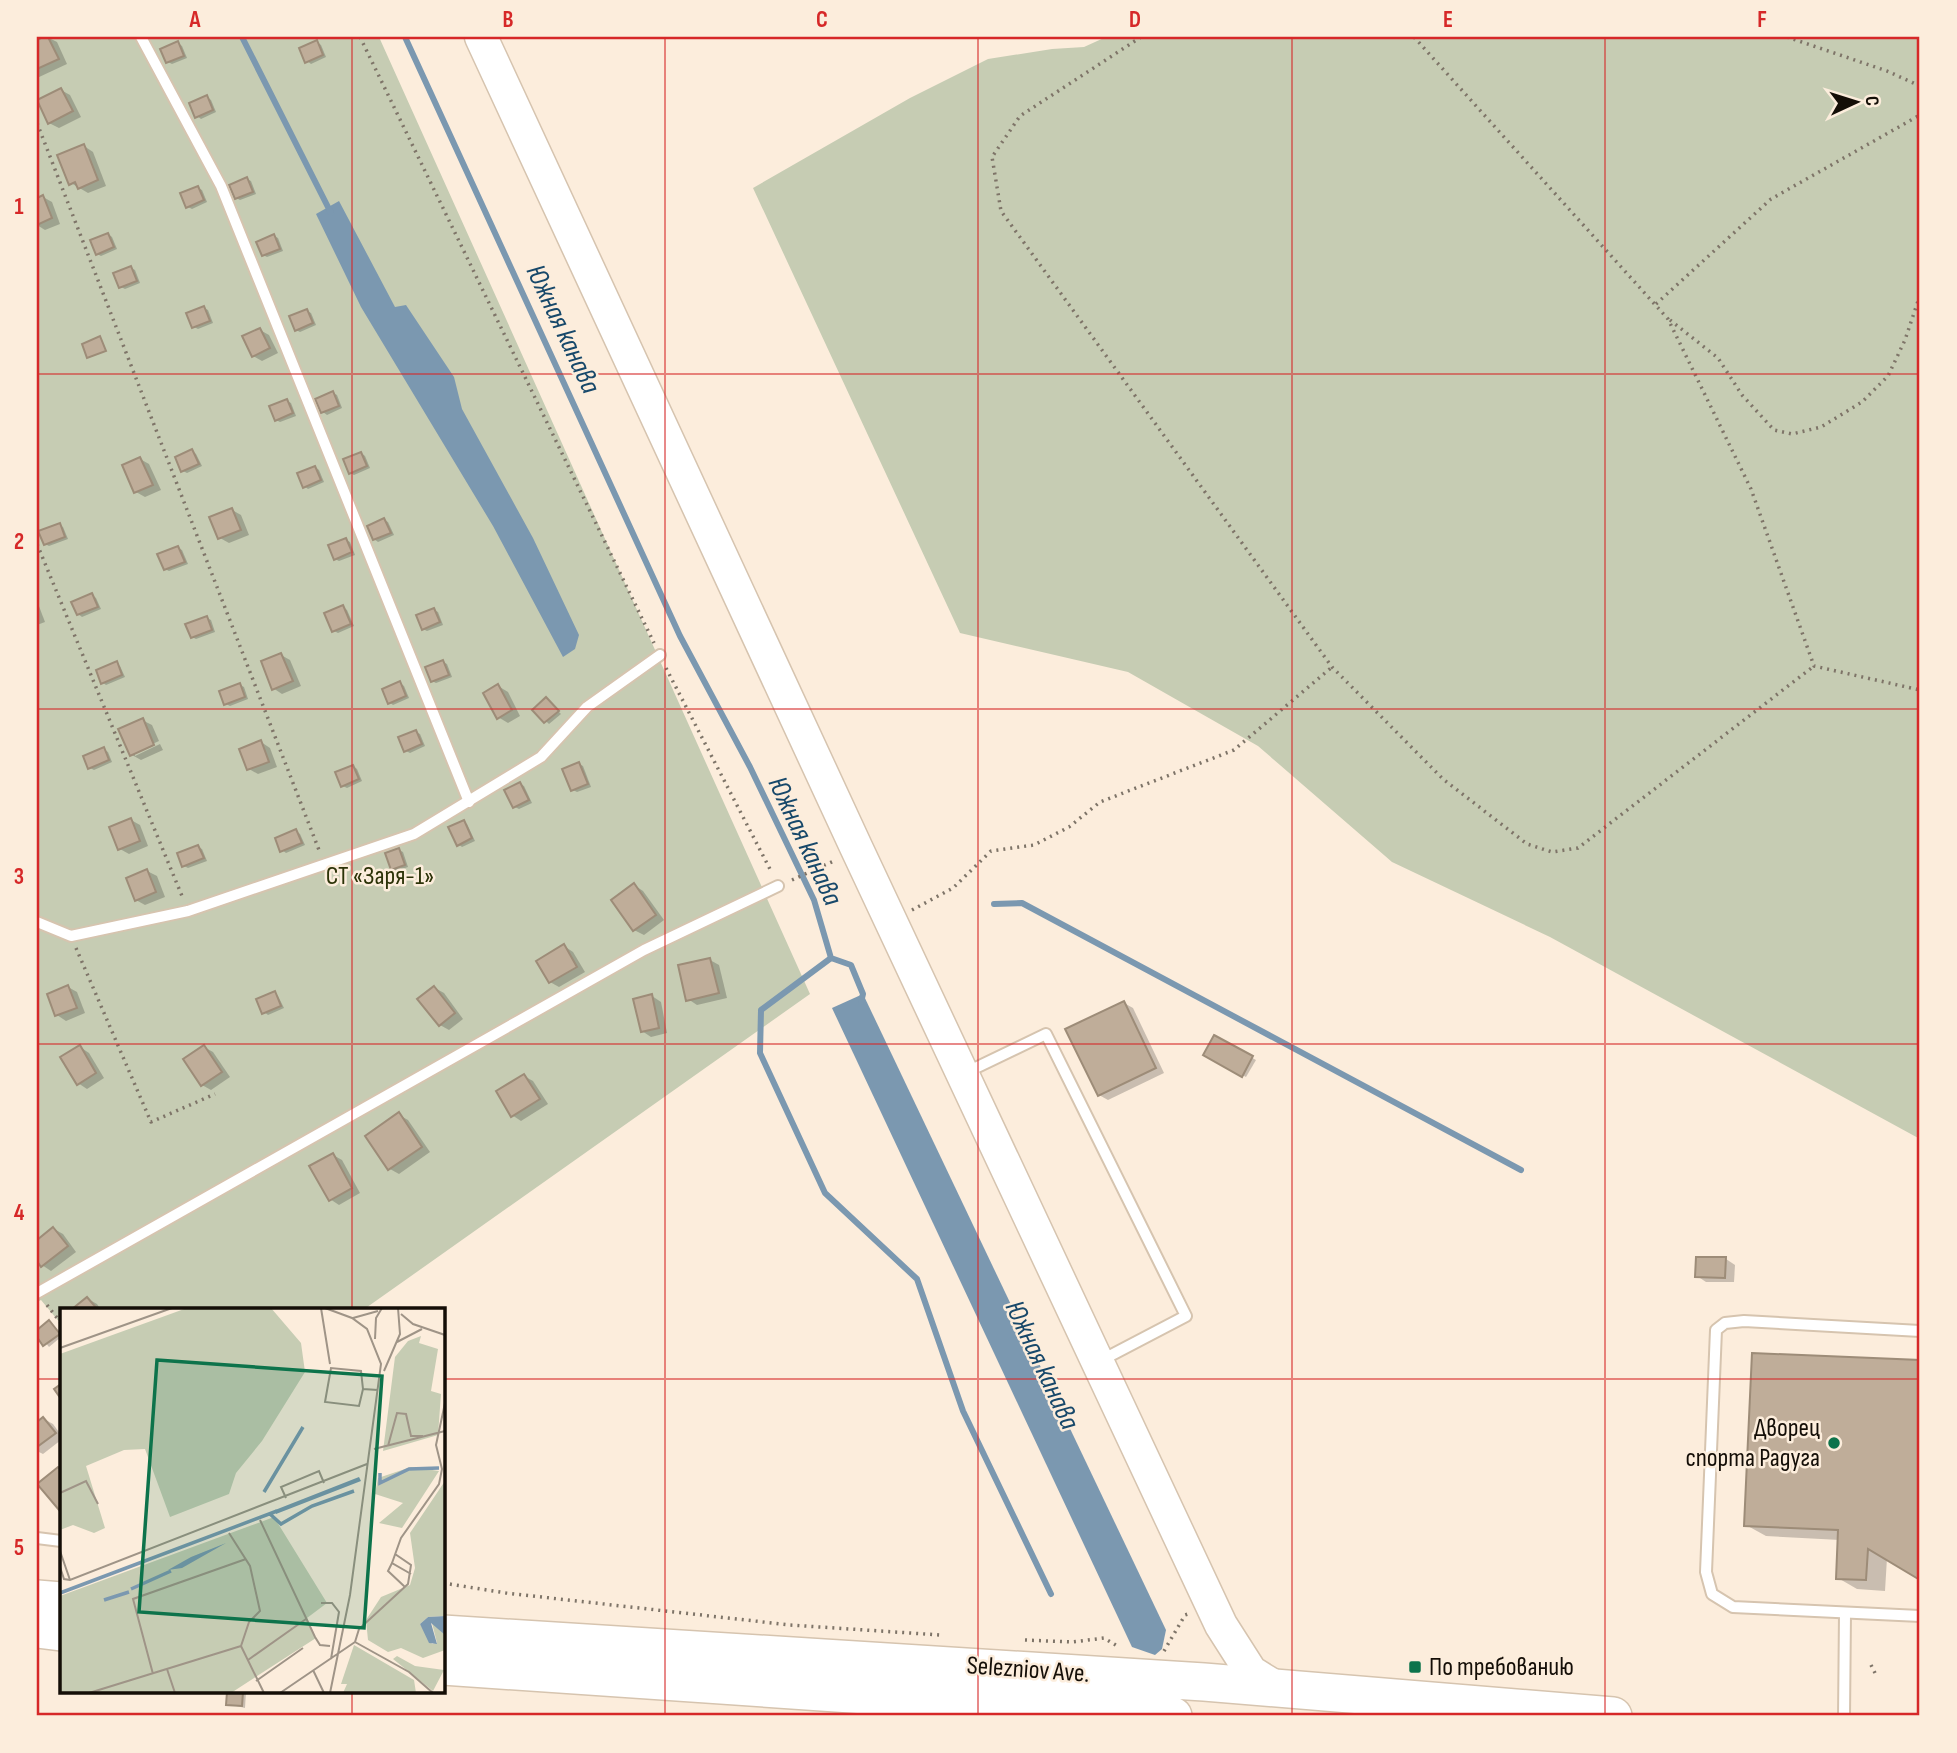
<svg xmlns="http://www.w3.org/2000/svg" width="1957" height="1753" font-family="'Sofia Sans Condensed',sans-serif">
<rect width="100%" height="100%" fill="#fceddc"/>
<g fill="#c6ccb3">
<path d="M 37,37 L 379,37 L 810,994 L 363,1310 L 61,1310 L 61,1324 L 41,1300 L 37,1302 Z"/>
<path d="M 1106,37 L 1920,37 L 1920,1139 L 1550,937 L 1392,862 L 1258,746 L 1128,672 L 960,633 L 753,188 L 910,98 L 988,59 L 1052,49 L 1084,47 Z"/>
</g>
<g fill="#7b98b0">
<path d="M 339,201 L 395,307 L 406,305 L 454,377 L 462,409 L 533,538 L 579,635 L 575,649 L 563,657 L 493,526 L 361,307 L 316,214 Z"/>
<path d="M 863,994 L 1166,1630 L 1162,1649 L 1155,1655 L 1132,1647 L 832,1008 Z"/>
</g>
<g fill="#0003">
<path d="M 47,37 L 57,42 L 67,64 L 37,78 L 37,42 Z"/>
<path d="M 317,42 L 321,45 L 326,57 L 311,64 L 307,61 Z"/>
<path d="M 178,43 L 182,46 L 187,58 L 172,64 L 168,62 Z"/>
<path d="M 61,90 L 70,95 L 81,117 L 59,128 L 49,123 Z"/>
<path d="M 207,97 L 211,100 L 216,112 L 201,119 L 197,116 Z"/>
<path d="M 84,146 L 93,152 L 106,186 L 88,193 L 71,183 Z"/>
<path d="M 247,179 L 251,181 L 256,194 L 240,200 L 236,198 Z"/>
<path d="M 198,188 L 202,190 L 207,202 L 192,209 L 188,207 Z"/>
<path d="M 43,197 L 52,202 L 60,224 L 45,230 L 37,225 L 37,200 Z"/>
<path d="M 108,234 L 112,237 L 117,249 L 101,256 L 97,254 Z"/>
<path d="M 274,236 L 278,238 L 283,251 L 267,257 L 263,255 Z"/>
<path d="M 131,268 L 135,270 L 140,283 L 125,289 L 121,287 Z"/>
<path d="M 204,308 L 208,310 L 213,323 L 198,329 L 194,327 Z"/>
<path d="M 307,311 L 311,313 L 316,325 L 300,332 L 296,330 Z"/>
<path d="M 260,330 L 269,335 L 278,353 L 262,361 L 253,356 Z"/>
<path d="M 333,393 L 337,395 L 342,408 L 327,415 L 323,412 L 318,400 Z"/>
<path d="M 287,401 L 291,403 L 296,416 L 280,422 L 276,420 Z"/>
<path d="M 192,451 L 196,454 L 202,466 L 187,473 L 183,471 Z"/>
<path d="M 361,453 L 365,456 L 370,468 L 354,475 L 350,473 Z"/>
<path d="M 140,459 L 149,464 L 161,490 L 145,497 L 136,492 Z"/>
<path d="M 315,467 L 319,470 L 324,482 L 308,489 L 304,486 Z"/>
<path d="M 232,510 L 241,515 L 249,535 L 229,543 L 220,538 Z"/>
<path d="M 384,520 L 388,522 L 394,535 L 378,542 L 374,539 Z"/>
<path d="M 59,525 L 63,527 L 68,539 L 49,546 L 45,544 Z"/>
<path d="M 346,540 L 350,542 L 355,555 L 339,561 L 335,559 Z"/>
<path d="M 178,548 L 182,550 L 188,564 L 169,571 L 165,569 Z"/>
<path d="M 92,595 L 96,598 L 101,609 L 82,617 L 78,614 Z"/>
<path d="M 37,601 L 45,622 L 37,625 Z"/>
<path d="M 343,607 L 347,610 L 354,626 L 338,633 L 334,631 Z"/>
<path d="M 434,610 L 438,612 L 443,625 L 427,631 L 423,629 Z"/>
<path d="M 207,618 L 211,620 L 215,632 L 196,639 L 192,637 Z"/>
<path d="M 281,655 L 290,660 L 301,686 L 282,694 L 273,688 Z"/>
<path d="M 443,662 L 447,664 L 452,677 L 436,683 L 432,681 Z"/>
<path d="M 116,663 L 120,666 L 125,677 L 106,685 L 102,682 Z"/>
<path d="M 400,683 L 404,686 L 409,698 L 393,705 L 389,702 Z"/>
<path d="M 240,685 L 244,687 L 248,699 L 230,706 L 226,704 Z"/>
<path d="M 498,686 L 508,692 L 520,716 L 508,723 L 498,717 Z"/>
<path d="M 546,699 L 561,714 L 549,724 L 534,710 Z"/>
<path d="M 142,720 L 152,725 L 159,741 L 135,752 L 135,756 L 160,744 L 163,750 L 141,760 L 132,755 Z"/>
<path d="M 416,732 L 420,734 L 425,746 L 410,753 L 406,751 Z"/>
<path d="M 261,742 L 270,748 L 277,767 L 258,774 L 249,769 Z"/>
<path d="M 103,749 L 108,752 L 112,762 L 94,770 L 90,768 Z"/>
<path d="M 579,764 L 583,766 L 591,787 L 577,792 L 573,790 Z"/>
<path d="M 353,766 L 357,769 L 362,781 L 347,788 L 343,786 Z"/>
<path d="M 520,784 L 524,786 L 532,803 L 519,809 L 515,807 Z"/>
<path d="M 131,820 L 140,825 L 148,846 L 129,854 L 120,849 Z"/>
<path d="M 463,822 L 467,824 L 475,841 L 462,847 L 458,844 Z"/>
<path d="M 296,831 L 300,834 L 305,845 L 286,853 L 282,850 Z"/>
<path d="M 198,847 L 202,849 L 207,861 L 188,868 L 184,866 Z"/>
<path d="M 399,850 L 403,852 L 408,867 L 396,871 L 392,869 Z"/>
<path d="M 147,871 L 157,876 L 165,897 L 145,905 L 136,900 Z"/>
<path d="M 634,885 L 643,891 L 664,920 L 644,935 L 634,930 Z"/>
<path d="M 564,946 L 573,952 L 585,972 L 559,987 L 550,982 Z"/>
<path d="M 710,960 L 719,965 L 727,998 L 697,1005 L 688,999 Z"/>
<path d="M 68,987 L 77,992 L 85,1013 L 66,1021 L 57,1015 Z"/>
<path d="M 435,988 L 444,993 L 463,1019 L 449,1030 L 440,1025 Z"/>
<path d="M 274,993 L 278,996 L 284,1008 L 268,1015 L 264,1012 Z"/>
<path d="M 652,996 L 661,1002 L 667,1033 L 651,1037 L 642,1031 Z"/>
<path d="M 1124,1003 L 1133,1008 L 1164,1073 L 1108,1100 L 1099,1095 Z"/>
<path d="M 1215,1037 L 1256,1060 L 1246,1077 L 1205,1054 Z"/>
<path d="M 80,1047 L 89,1053 L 104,1078 L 87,1089 L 78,1083 Z"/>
<path d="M 204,1047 L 213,1052 L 230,1077 L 211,1090 L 202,1085 Z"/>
<path d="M 524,1076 L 533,1081 L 548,1104 L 521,1121 L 512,1115 Z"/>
<path d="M 399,1115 L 408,1120 L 430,1152 L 399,1174 L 390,1169 L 367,1137 Z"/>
<path d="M 333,1155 L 342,1160 L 360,1193 L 339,1205 L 330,1199 Z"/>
<path d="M 54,1229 L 63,1234 L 76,1252 L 51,1271 L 42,1265 L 37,1259 L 37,1242 Z"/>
<path d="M 1726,1259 L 1735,1265 L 1734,1282 L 1706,1282 L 1697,1276 Z"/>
<path d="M 88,1299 L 97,1304 L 101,1310 L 75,1310 Z"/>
<path d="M 49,1322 L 61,1337 L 49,1347 L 37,1332 Z"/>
<path d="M 1754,1354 L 1920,1362 L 1920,1578 L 1887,1558 L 1885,1591 L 1857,1589 L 1838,1578 L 1840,1540 L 1766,1536 L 1746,1525 Z"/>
<path d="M 44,1419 L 53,1424 L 61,1435 L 61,1440 L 43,1454 L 37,1451 L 37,1424 Z"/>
<path d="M 229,1692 L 246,1692 L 245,1708 L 228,1704 Z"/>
</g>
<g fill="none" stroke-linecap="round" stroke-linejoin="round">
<g stroke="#7b98b0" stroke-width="6">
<path d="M 242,37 L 331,213"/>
<path d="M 405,37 L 680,636 L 750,767 L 814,900 L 831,958 L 851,965 L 863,994 L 861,1002"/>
<path d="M 994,904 L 1022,903 L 1521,1170"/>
<path d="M 831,958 L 761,1010 L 760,1053 L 825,1193 L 917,1279 L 963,1411 L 1051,1594"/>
</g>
</g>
<g fill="#bfad99" stroke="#9d8c78" stroke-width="2">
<path d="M 43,37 L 48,37 L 59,59 L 37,69 L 37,40 Z"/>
<path d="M 317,40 L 323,55 L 305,63 L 299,48 Z"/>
<path d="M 178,41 L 184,56 L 166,63 L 160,49 Z"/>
<path d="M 61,88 L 73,111 L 48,124 L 37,100 Z"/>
<path d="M 207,95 L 213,110 L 195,118 L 189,103 Z"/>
<path d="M 84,144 L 98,180 L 78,189 L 75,182 L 69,185 L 57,155 Z"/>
<path d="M 247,177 L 253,192 L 235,199 L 229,185 Z"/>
<path d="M 198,186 L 204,200 L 186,208 L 180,193 Z"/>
<path d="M 43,195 L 52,218 L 37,225 L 37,198 Z"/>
<path d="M 108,233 L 114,247 L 96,255 L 90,240 Z"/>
<path d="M 274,234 L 280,249 L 262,256 L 256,242 Z"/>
<path d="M 131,266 L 137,281 L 119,288 L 113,273 Z"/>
<path d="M 204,306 L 210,321 L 192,328 L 186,313 Z"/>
<path d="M 307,309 L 313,323 L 295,331 L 289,316 Z"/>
<path d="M 260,328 L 270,348 L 252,357 L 242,336 Z"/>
<path d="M 100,336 L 106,351 L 87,358 L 82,344 Z"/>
<path d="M 333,391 L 339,406 L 321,413 L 315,399 Z"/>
<path d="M 287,399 L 293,413 L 275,421 L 269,406 Z"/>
<path d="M 192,449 L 199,464 L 181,472 L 175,457 Z"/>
<path d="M 361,452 L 367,466 L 349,474 L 343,459 Z"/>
<path d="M 140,457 L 153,485 L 134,493 L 122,465 Z"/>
<path d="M 315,466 L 321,480 L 303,488 L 297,473 Z"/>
<path d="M 232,508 L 241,530 L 218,539 L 209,517 Z"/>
<path d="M 384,518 L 391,533 L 373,540 L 367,526 Z"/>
<path d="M 60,523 L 65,537 L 44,545 L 38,531 Z"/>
<path d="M 346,538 L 352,552 L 334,560 L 328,545 Z"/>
<path d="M 178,546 L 185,562 L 164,570 L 157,554 Z"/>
<path d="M 92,593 L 98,607 L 77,615 L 71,602 Z"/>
<path d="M 343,605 L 351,624 L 332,632 L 324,613 Z"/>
<path d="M 434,608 L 440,622 L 422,630 L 416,615 Z"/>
<path d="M 207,616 L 212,630 L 191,638 L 185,624 Z"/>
<path d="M 281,653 L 293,681 L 272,690 L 261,661 Z"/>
<path d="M 443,660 L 449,675 L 431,682 L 425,667 Z"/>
<path d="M 117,661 L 122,675 L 101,684 L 96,670 Z"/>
<path d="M 400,681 L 406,696 L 388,704 L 382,689 Z"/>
<path d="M 240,683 L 245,697 L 224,705 L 219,691 Z"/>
<path d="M 498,684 L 512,710 L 497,719 L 483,693 Z"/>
<path d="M 546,697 L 559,711 L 544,723 L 532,710 Z"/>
<path d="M 143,718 L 154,745 L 130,756 L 118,729 Z"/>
<path d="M 416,730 L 422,744 L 404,752 L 398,737 Z"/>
<path d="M 261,740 L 269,762 L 247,770 L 239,749 Z"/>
<path d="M 104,747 L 109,760 L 88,769 L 83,756 Z"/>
<path d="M 579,762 L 588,784 L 571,791 L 562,769 Z"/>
<path d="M 353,765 L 359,779 L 341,787 L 335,772 Z"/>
<path d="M 520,782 L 529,800 L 513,808 L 504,790 Z"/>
<path d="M 131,818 L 140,841 L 118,850 L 109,827 Z"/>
<path d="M 464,820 L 472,838 L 457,846 L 448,827 Z"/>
<path d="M 296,829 L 302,843 L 280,852 L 275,838 Z"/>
<path d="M 198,845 L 204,858 L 182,867 L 177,853 Z"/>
<path d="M 399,848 L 405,865 L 391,870 L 385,853 Z"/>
<path d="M 147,869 L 156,892 L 135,901 L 126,878 Z"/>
<path d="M 634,883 L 656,915 L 633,931 L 611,900 Z"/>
<path d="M 564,944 L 577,967 L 549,983 L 536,961 Z"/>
<path d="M 710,958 L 719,993 L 686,1001 L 678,965 Z"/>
<path d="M 68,985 L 77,1008 L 55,1016 L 47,994 Z"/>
<path d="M 434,986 L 455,1013 L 439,1026 L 417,999 Z"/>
<path d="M 275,991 L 281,1006 L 262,1014 L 256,999 Z"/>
<path d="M 652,994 L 659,1028 L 641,1032 L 633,999 Z"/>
<path d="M 1124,1001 L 1156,1068 L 1098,1096 L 1065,1029 Z"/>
<path d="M 1214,1035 L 1253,1056 L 1242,1077 L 1203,1055 Z"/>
<path d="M 80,1045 L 96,1073 L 77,1085 L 60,1057 Z"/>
<path d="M 204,1045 L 222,1072 L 201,1086 L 183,1059 Z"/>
<path d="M 524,1074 L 540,1099 L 511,1117 L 496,1091 Z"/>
<path d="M 399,1112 L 422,1147 L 388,1170 L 365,1136 Z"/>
<path d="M 333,1153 L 352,1188 L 329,1201 L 309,1166 Z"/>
<path d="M 53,1227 L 68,1246 L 41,1267 L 37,1261 L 37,1240 Z"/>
<path d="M 1696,1257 L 1726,1257 L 1725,1278 L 1695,1277 Z"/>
<path d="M 87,1297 L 98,1310 L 73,1310 L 72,1309 Z"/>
<path d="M 49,1320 L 60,1334 L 43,1346 L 37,1337 L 37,1330 Z"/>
<path d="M 1752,1353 L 1920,1360 L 1920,1580 L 1868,1549 L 1866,1580 L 1836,1579 L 1838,1530 L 1744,1526 Z"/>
<path d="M 61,1384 L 61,1399 L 54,1389 Z"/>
<path d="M 43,1417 L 56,1433 L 37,1447 L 37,1422 Z"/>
<path d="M 58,1467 L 61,1470 L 61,1508 L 59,1510 L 37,1484 Z"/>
<path d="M 227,1692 L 243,1692 L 242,1706 L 226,1705 Z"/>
</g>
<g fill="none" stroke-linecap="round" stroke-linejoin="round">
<g stroke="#d6c4af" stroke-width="14">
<g id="lane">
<path d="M 141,37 L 221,186 L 469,802"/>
<path d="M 37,922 L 71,936 L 188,911 L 414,834 L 541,757 L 587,707 L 660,655"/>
<path d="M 965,1073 L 1046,1034 L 1186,1316 L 1100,1361"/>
<path d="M 37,1293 L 644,950 L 778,886"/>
<path d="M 1920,1331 L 1744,1321 L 1725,1323 L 1716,1330 L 1706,1572 L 1712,1594 L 1733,1607 L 1920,1616"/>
<path d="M 37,1538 L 61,1541"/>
<path d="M 1844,1716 L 1845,1614"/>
</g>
</g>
<g stroke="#d6c4af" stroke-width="35">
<path id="secondary" d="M 481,37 L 856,847 L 1221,1625 L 1251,1672 L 1277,1688"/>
</g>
<g stroke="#d6c4af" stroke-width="40">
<g id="primary">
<path d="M 37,1599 L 61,1601"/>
<path d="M 37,1629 L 61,1632"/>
<path d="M 443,1634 L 1204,1682 L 1613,1716"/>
<path d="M 443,1666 L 1173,1716"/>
</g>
</g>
<g stroke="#7e7468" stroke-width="3.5" stroke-dasharray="2 5" stroke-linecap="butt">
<path d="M 360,37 L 654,643"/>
<path d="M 1141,37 L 1020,116 L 992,157 L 1001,211 L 1332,667 L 1443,779 L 1527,844 L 1552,852 L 1578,848 L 1814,666"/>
<path d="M 1414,37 L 1668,319 L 1751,489 L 1814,666 L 1920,690"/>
<path d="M 1787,37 L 1887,71 L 1920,86"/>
<path d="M 37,123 L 319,850"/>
<path d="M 1656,304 L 1771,199 L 1920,115"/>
<path d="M 1670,320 L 1718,358 L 1742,395 L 1774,430 L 1792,434 L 1821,427 L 1862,402 L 1888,376 L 1905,340 L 1920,295"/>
<path d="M 37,544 L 182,896"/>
<path d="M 666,668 L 772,873"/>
<path d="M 792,880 L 836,860"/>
<path d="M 912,910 L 953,888 L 991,851 L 1034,845 L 1069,827 L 1100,802 L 1234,750 L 1332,667"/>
<path d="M 76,948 L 151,1122 L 215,1094"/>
<path d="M 47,1305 L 61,1323"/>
<path d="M 443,1583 L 506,1593 L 790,1625 L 940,1635"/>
<path d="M 1025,1640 L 1072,1642 L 1104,1638 L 1119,1647"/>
<path d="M 1164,1651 L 1185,1615 L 1188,1614"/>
<path d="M 1871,1665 L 1877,1677"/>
</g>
<use href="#lane" stroke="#fff" stroke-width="10"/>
<use href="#secondary" stroke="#fff" stroke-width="32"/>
<use href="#primary" stroke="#fff" stroke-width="37"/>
</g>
<path fill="none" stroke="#d62828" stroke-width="2" stroke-opacity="0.55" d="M 352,37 L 352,1310M 665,37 L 665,1716M 978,37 L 978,1716M 1292,37 L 1292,1716M 1605,37 L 1605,1716M 37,374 L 1920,374M 37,709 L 1920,709M 37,1044 L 1920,1044M 37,1379 L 61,1379M 443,1379 L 1920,1379M 352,1692 L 352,1716"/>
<g fill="#0d734b" stroke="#fceddc" stroke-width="2.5">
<circle cx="1834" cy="1443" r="7"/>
<rect x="1408" y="1660" width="14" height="14" rx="3.5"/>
</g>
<g text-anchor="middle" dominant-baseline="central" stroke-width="5" stroke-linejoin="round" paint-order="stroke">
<g font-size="26" fill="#2c3308" stroke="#fceddc">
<text x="380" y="876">СТ «Заря-1»</text>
</g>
<g font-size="26" fill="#140e07" stroke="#fceddc" text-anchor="end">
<text x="1820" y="1428">Дворец<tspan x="1820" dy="30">спорта Радуга</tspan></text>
<text x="1429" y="1667" text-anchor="start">По требованию</text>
</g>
<g font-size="26" fill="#140e07" stroke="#fceddc">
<text transform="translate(1028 1670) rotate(4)">Selezniov Ave.</text>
</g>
<g font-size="28" font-style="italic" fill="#17486a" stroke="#fceddc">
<text transform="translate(563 329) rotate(65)">Южная канава</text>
<text transform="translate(805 841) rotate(65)">Южная канава</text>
<text transform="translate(1042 1365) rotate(65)">Южная канава</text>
</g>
</g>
<g transform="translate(60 1308)">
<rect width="385" height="385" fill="#fceddc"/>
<path d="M 127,0 L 211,0 L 241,35 L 245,64 L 202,133 L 176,165 L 169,186 L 110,209 L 85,141 L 64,142 L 26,158 L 45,220 L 34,225 L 13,217 L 0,222 L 0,46 ZM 361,28 L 359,35 L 378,41 L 371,83 L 381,86 L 378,127 L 323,143 L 335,49 L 348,33 ZM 351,159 L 379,163 L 342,220 L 319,215 L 343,195 L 315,186 L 318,170 ZM 385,173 L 385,308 L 368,309 L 360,316 L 372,336 L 377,335 L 372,315 L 385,327 L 385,342 L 363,350 L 341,340 L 328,344 L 308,332 L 306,312 L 321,289 L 350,277 L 355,260 L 350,225 ZM 214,209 L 267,295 L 247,310 L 256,330 L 171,385 L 0,385 L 0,288 ZM 294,337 L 354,372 L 356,385 L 283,385 L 287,376 L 281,376 ZM 337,348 L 355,358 L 384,362 L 373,383 L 333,351 Z" fill="#c6ccb3"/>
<path d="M 299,169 L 301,173 L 216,206 L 215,202 ZM 166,235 L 122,260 L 108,262 L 131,249 ZM 385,308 L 385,327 L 371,315 L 377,336 L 369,335 L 360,316 L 368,309 Z" fill="#7b98b0"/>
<path fill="none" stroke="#7b98b0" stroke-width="3.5" d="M 320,165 L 320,175 L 349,161 L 379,160M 204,184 L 243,119M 210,206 L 221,216 L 252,198 L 294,183M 71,281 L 111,263M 0,285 L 217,203M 44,292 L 69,284"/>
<path fill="none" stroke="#9f9487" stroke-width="2" d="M 261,0 L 270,56M 265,0 L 292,10 L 307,21 L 321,56 L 290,287 L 270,385M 341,6 L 353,16 L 385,27M 293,10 L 318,3M 315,31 L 316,10 L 322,0M 337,34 L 362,21M 0,40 L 112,0M 324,63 L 340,26 L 338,0M 303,81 L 299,98 L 265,94 L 271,60 L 301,63 L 303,81 L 318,82M 328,138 L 337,105 L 346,106 L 351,128 L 363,128M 314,141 L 385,123M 0,185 L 26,173 L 38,196M 226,190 L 221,179 L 259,163 L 264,175M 200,212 L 255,329 L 260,337 L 270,338M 169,225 L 190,258 L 200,303 L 189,314 L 181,338M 0,243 L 10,272M 332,255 L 328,263 L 345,279M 0,259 L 4,271 L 10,272 L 307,156M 351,266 L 332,255 L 341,230 L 379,176 L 382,161 L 376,137 L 385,95M 261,295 L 272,295 L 279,304 L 271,351M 295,334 L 299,321 L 348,276 L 351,257 L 335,246M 295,334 L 349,364 L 373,385M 188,352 L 246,311M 107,361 L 115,385M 253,362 L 264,385M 93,366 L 73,291 L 186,251M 196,373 L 243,340M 29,385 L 181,338 L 204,385M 220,385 L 295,334"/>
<path fill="#0d734b" fill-opacity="0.15" stroke="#0d734b" stroke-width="3.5" d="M 97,52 L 322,68 L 304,320 L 79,304 Z"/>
<rect width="385" height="385" fill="none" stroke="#140e07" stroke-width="3.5"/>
</g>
<rect width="1957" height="1753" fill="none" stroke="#fceddc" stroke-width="77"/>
<g transform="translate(1856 102) rotate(86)" stroke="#fceddc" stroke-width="5" paint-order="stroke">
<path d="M0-5L12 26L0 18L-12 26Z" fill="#140e07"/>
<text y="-10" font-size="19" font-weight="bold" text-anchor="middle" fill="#140e07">С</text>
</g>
<rect x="38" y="38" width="1880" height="1676" fill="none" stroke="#d62828" stroke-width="2.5"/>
<g font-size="23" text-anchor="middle" font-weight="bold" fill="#d62828">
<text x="195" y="27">A</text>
<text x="508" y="27">B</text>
<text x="822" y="27">C</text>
<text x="1135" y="27">D</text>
<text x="1448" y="27">E</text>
<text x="1762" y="27">F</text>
<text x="19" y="214">1</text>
<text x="19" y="549">2</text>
<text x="19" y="884">3</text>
<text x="19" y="1220">4</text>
<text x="19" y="1555">5</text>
</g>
</svg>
